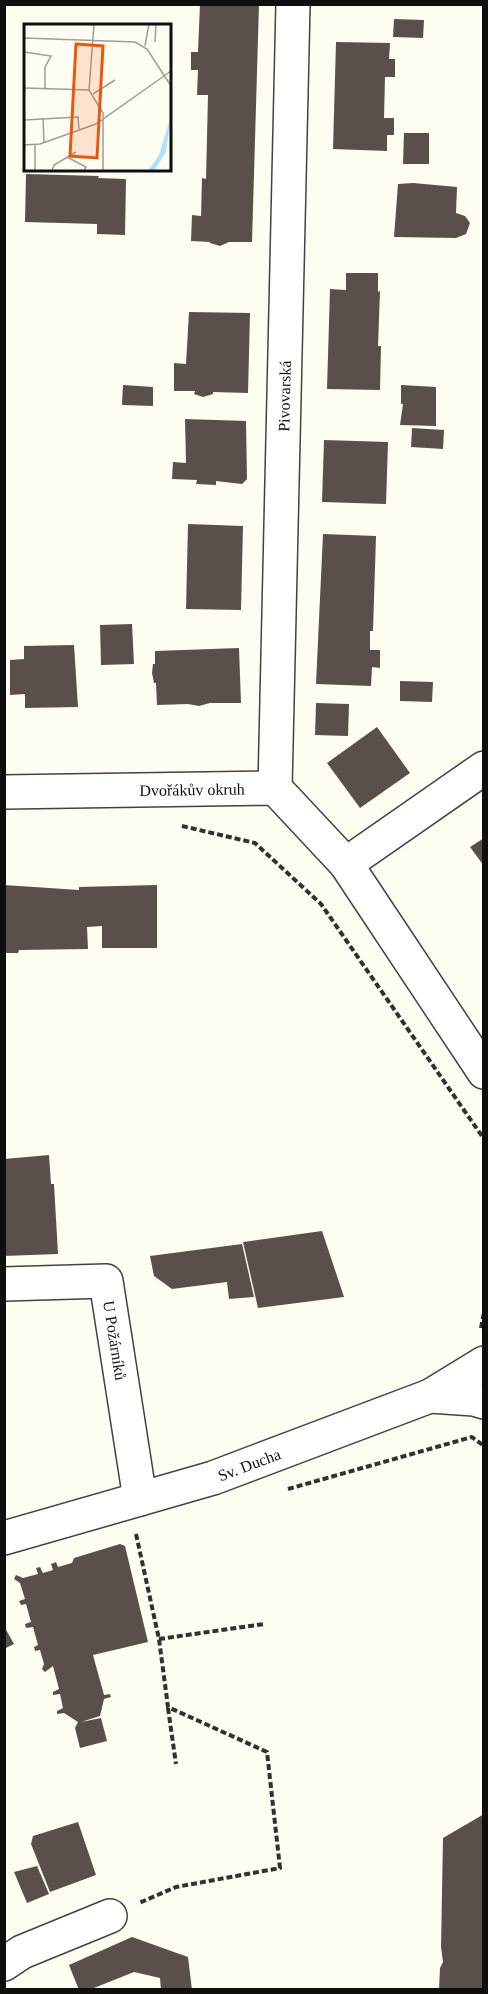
<svg xmlns="http://www.w3.org/2000/svg" width="488" height="1994" font-family="Georgia,serif">
<rect width="100%" height="100%" fill="#fffcf2"/>
<g fill="#59504b">
<path d="M 200,4 L 259,4 L 252,242 L 229,242 L 220,246 L 210,243 L 210,242 L 191,241 L 192,215 L 201,216 L 202,178 L 206,179 L 208,95 L 197,95 L 198,70 L 191,70 L 191,52 L 198,52 Z"/>
<path d="M 394,19 L 424,20 L 423,38 L 393,37 Z"/>
<path d="M 336,42 L 390,43 L 389,59 L 395,59 L 395,77 L 385,77 L 384,118 L 394,118 L 394,135 L 387,135 L 387,151 L 333,149 Z"/>
<path d="M 404,133 L 429,133 L 429,164 L 403,164 Z"/>
<path d="M 26,174 L 99,176 L 98,178 L 126,179 L 125,235 L 97,234 L 97,224 L 25,222 Z"/>
<path d="M 413,183 L 457,187 L 456,213 L 465,216 L 470,223 L 466,234 L 456,238 L 394,237 L 398,184 Z"/>
<path d="M 346,273 L 378,273 L 378,292 L 380,291 L 378,346 L 381,346 L 380,390 L 327,389 L 330,289 L 346,290 Z"/>
<path d="M 189,312 L 250,313 L 248,393 L 213,392 L 213,394 L 203,397 L 194,394 L 195,391 L 174,391 L 174,363 L 186,364 Z"/>
<path d="M 123,385 L 153,387 L 153,406 L 122,405 Z"/>
<path d="M 401,385 L 436,387 L 436,426 L 400,425 L 403,404 L 401,404 Z"/>
<path d="M 185,419 L 246,421 L 247,479 L 242,484 L 216,481 L 216,485 L 196,484 L 197,480 L 172,479 L 173,462 L 186,463 Z"/>
<path d="M 412,428 L 444,430 L 443,449 L 411,447 Z"/>
<path d="M 324,440 L 388,442 L 386,504 L 322,502 Z"/>
<path d="M 188,524 L 243,526 L 241,610 L 186,609 Z"/>
<path d="M 323,534 L 376,536 L 373,631 L 370,631 L 370,650 L 380,650 L 380,668 L 372,667 L 371,686 L 316,684 Z"/>
<path d="M 132,624 L 134,664 L 101,665 L 100,625 Z"/>
<path d="M 74,645 L 78,707 L 25,708 L 25,694 L 10,695 L 10,660 L 24,659 L 24,646 Z"/>
<path d="M 239,648 L 241,703 L 210,703 L 199,706 L 188,704 L 157,705 L 156,683 L 154,683 L 152,673 L 153,664 L 155,664 L 155,651 Z"/>
<path d="M 400,681 L 433,682 L 432,702 L 400,701 Z"/>
<path d="M 316,703 L 349,704 L 348,736 L 315,735 Z"/>
<path d="M 377,727 L 410,773 L 360,808 L 327,763 Z"/>
<path d="M 484,838 L 484,866 L 470,847 Z"/>
<path d="M 4,885 L 79,890 L 79,887 L 157,885 L 157,948 L 102,948 L 102,926 L 87,927 L 88,949 L 19,950 L 18,953 L 4,953 Z"/>
<path d="M 49,1155 L 51,1184 L 54,1184 L 58,1254 L 4,1256 L 4,1159 Z"/>
<path d="M 322,1231 L 344,1297 L 258,1308 L 243,1242 Z"/>
<path d="M 242,1244 L 254,1297 L 229,1299 L 227,1282 L 172,1289 L 154,1276 L 150,1256 Z"/>
<path d="M 120,1544 L 125,1546 L 148,1642 L 93,1655 L 104,1695 L 110,1694 L 111,1697 L 104,1699 L 100,1716 L 81,1722 L 101,1718 L 107,1741 L 80,1748 L 75,1728 L 78,1722 L 64,1713 L 57,1714 L 57,1711 L 63,1708 L 60,1694 L 53,1695 L 53,1692 L 59,1689 L 53,1666 L 45,1672 L 42,1669 L 44,1664 L 40,1650 L 35,1651 L 34,1647 L 38,1645 L 33,1627 L 26,1628 L 25,1624 L 31,1622 L 26,1604 L 21,1605 L 19,1601 L 25,1599 L 20,1583 L 14,1579 L 16,1575 L 23,1578 L 38,1574 L 36,1568 L 40,1567 L 43,1573 L 53,1570 L 51,1564 L 56,1562 L 58,1567 L 72,1563 L 74,1558 Z"/>
<path d="M 4,1626 L 14,1644 L 4,1649 Z"/>
<path d="M 484,1814 L 484,1990 L 439,1990 L 440,1968 L 443,1962 L 441,1947 L 443,1838 Z"/>
<path d="M 78,1822 L 96,1875 L 50,1892 L 31,1844 L 33,1836 Z"/>
<path d="M 37,1866 L 49,1894 L 27,1903 L 14,1872 Z"/>
<path d="M 132,1937 L 188,1957 L 192,1990 L 161,1990 L 160,1978 L 134,1972 L 89,1990 L 79,1990 L 69,1965 Z"/>
</g>
<g fill="none" stroke-linecap="round" stroke-linejoin="round">
<g stroke="#424242" stroke-width="36">
<g id="minor">
<path id="s1" d="M 275,788 L 293,4"/>
<path id="s2" d="M 4,792 L 275,788 L 346,864 L 484,1072"/>
<path d="M 346,864 L 484,768"/>
<path id="s3" d="M 4,1284 L 106,1281 L 140,1499"/>
<path d="M 430,1396 L 474,1399 L 484,1402"/>
<path id="s4" d="M 4,1538 L 213,1478 L 430,1396 L 484,1363"/>
<path d="M 4,1964 L 22,1952 L 110,1916"/>
</g>
</g>
<g stroke="#313131" stroke-width="4" stroke-dasharray="6 3" stroke-linecap="butt">
<path d="M 182,826 L 255,843 L 321,904 L 484,1139"/>
<path d="M 481,1328 L 484,1312"/>
<path d="M 288,1489 L 472,1437 L 484,1446"/>
<path d="M 136,1534 L 159,1639 L 168,1707 L 267,1752 L 280,1868 L 176,1887 L 139,1903"/>
<path d="M 159,1639 L 264,1624"/>
<path d="M 168,1708 L 176,1764"/>
</g>
<use href="#minor" stroke="#fff" stroke-width="33"/>
</g>
<g text-anchor="middle" dominant-baseline="central" stroke-width="6" stroke-linejoin="round" paint-order="stroke">
<g font-size="16" fill="#0f0f0f" stroke="#fff">
<text stroke="none"><textPath href="#s1" startOffset="392">Pivovarská</textPath></text>
<text stroke="none"><textPath href="#s2" startOffset="188">Dvořákův okruh</textPath></text>
<text stroke="none"><textPath href="#s3" startOffset="162">U Požárníků</textPath></text>
<text stroke="none"><textPath href="#s4" startOffset="256">Sv. Ducha</textPath></text>
</g>
</g>
<g transform="translate(24 24)">
<rect width="147" height="147" fill="#fffcf2"/>
<path d="M 147,92 L 142,128 L 130,147 L 124,147 L 135,131 Z" fill="#b2e0fb"/>
<path fill="none" stroke="#9f9d97" stroke-width="1.5" d="M 0,14 L 111,18 L 123,25 L 147,62M 131,18 L 132,0M 121,22 L 125,0M 0,28 L 27,32 L 21,43 L 21,64M 0,64 L 65,66 L 79,89 L 79,147M 65,66 L 70,0M 69,70 L 91,56M 19,94 L 20,118M 0,96 L 54,93 L 55,105M 0,121 L 16,120 L 72,100 L 147,47M 11,121 L 11,147M 43,133 L 62,143 L 60,147M 28,147 L 30,141 L 52,128"/>
<path fill="#e8590c" fill-opacity="0.15" stroke="#e8590c" stroke-width="3" d="M 52,20 L 79,22 L 73,134 L 46,132 Z"/>
<rect width="147" height="147" fill="none" stroke="#0f0f0f" stroke-width="3"/>
</g>
<rect width="488" height="1994" fill="none" stroke="#0f0f0f" stroke-width="12"/>
</svg>
